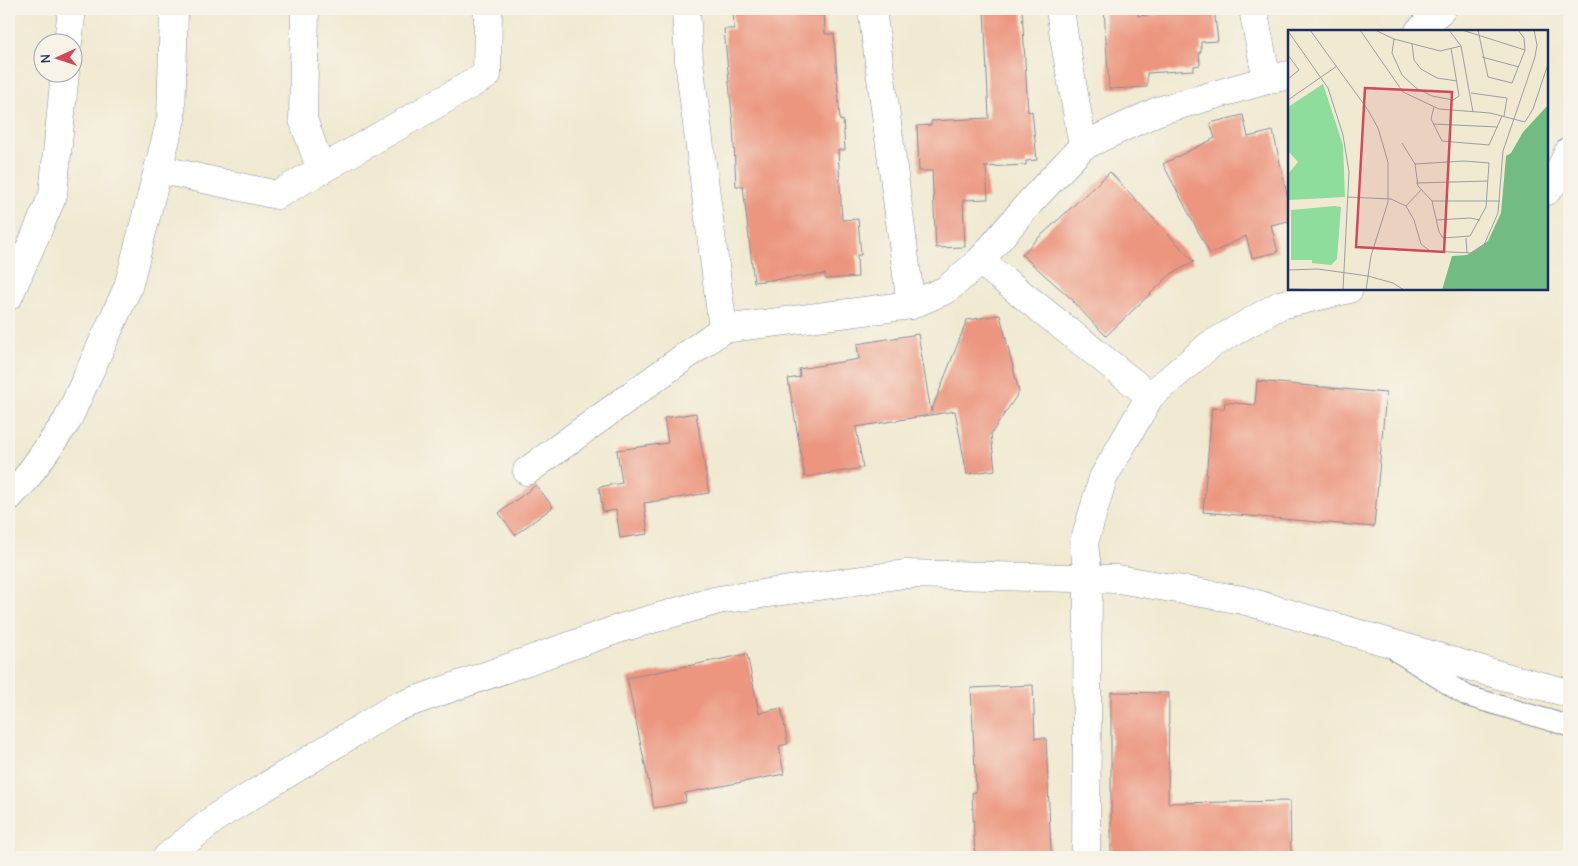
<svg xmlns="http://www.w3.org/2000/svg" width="1578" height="866" font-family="'Comic Neue',sans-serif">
<rect width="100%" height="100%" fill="#f7f3e8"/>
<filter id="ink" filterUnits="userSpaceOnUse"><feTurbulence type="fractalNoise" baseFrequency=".02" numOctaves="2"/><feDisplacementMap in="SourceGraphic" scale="10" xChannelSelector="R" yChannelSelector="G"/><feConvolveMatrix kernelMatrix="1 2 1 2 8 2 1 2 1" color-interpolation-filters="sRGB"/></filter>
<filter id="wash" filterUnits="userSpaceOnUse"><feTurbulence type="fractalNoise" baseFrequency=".0096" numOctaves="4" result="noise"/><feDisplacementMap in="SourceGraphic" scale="20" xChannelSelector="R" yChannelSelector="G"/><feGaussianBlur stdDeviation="1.12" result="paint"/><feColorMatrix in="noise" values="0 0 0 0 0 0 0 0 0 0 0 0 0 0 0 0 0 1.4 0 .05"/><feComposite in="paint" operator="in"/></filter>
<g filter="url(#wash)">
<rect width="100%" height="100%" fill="#f0ead2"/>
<g id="blocks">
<g fill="#ec967f">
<path d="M 733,9 L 824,9 L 825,34 L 834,34 L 840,121 L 843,120 L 845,150 L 838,150 L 842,220 L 858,219 L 861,255 L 857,255 L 858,277 L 825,279 L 825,274 L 754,282 L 743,186 L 736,186 L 733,125 L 724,29 L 734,29 Z"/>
<path d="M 984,9 L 1022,9 L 1028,112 L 1032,111 L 1037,160 L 1026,161 L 1026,165 L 984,167 L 986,168 L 988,199 L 963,200 L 965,247 L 936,248 L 932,171 L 919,171 L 917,126 L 931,125 L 931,121 L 989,118 Z"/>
<path d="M 1104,9 L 1138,9 L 1138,16 L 1214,9 L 1218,41 L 1201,42 L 1201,52 L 1199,52 L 1200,65 L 1194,66 L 1194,70 L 1147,73 L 1147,87 L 1109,89 Z"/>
<path d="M 1243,115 L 1248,137 L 1273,131 L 1289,204 L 1289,221 L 1271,225 L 1278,252 L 1252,258 L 1246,236 L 1210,254 L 1163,164 L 1215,138 L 1210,123 Z"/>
<path d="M 1110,172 L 1194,262 L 1171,274 L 1106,336 L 1073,302 L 1075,302 L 1022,255 L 1033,243 Z"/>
<path d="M 1000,315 L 1019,392 L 991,434 L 995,470 L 967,474 L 955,411 L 856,427 L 863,468 L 805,477 L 788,379 L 800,377 L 799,369 L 859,359 L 857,344 L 918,334 L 931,412 L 967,320 Z"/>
<path d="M 1257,381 L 1386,393 L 1374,527 L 1203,512 L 1212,408 L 1224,409 L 1225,402 L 1255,405 Z"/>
<path d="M 696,413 L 709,493 L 644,503 L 648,534 L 620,538 L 616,510 L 603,512 L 599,487 L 622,483 L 617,450 L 668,443 L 664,418 Z"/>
<path d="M 536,485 L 553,507 L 515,535 L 499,513 Z"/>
<path d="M 747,654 L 759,713 L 781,708 L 788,744 L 779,746 L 784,774 L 685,793 L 686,802 L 654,808 L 627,678 Z"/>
<path d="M 1033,685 L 1035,738 L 1046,738 L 1051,853 L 1038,854 L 1038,857 L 975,857 L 972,793 L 976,792 L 971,688 Z"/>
<path d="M 1111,692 L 1169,693 L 1168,803 L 1290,801 L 1291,857 L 1111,857 Z"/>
</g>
</g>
</g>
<g filter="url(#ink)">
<use href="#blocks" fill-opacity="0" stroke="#868c98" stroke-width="1"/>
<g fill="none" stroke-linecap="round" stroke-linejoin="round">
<g stroke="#868c98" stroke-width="22">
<path id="service" d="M 1398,652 L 1467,696 L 1569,726"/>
</g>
<g stroke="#868c98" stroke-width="29">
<g id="minor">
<path d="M 305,9 L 303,119 L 321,170"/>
<path d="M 686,9 L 689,61 L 723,329 L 911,305 L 946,290 L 980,261 L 1032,200 L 1083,146 L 1158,111 L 1267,80 L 1289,75"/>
<path d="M 872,9 L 911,305"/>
<path d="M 1060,9 L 1064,37 L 1083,146"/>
<path d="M 1253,9 L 1267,80"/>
<path d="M 1419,31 L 1442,9"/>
<path d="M 68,42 L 72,9"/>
<path d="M 158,169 L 277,195 L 487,75 L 488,9"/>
<path d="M 1547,191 L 1552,185 L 1569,151"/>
<path d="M 980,261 L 1150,396"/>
<path d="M 9,296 L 53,195 L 65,72"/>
<path d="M 527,471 L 723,329"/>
<path d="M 9,497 L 25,480 L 67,421 L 128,287 L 171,119 L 174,9"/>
<path d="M 1086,857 L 1088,578 L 1084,543 L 1103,478 L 1150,396 L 1210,345 L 1280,305 L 1349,289"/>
</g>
</g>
<g stroke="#868c98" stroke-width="29">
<path id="tertiary" d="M 167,857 L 218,816 L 394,708 L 621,628 L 718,600 L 905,574 L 1118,579 L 1243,600 L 1506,677 L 1569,693"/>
</g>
<use href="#service" stroke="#fff" stroke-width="20"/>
<use href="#minor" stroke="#fff" stroke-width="28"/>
<use href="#tertiary" stroke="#fff" stroke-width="28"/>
</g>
</g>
<g transform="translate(1288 30)">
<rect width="260" height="260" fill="#f0ead2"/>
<path d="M 35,54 L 55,115 L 57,167 L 0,170 L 0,144 L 10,132 L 0,121 L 0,77 ZM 47,176 L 53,177 L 49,229 L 43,235 L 24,233 L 24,230 L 3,230 L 3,180 Z" fill="#8edd9c"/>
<path d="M 260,75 L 260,260 L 154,260 L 164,226 L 179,225 L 200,211 L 213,183 L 218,126 L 223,123 L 235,102 Z" fill="#72bc84"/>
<path fill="none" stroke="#9b9fa4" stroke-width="1" d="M 22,0 L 80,80 L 90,98 L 100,132 L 100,172 L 83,226 L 78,260M 72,0 L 115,62 L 151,79 L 202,83 L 237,92 L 245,79 L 260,34M 87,0 L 106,9 L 152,21 L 173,16M 161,0 L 173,16 L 185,82M 174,0 L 237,20M 190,0 L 200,47 L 224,53 L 237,20 L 236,8 L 230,0M 0,1 L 40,58 L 55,105 L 61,142 L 55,260M 106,9 L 104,23 L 114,45 L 128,58 L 144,66 L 165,70 L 171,66 L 163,18M 124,14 L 126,30 L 133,39 L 149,48 L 169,51M 0,25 L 11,40 L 0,49M 194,27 L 231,37M 183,63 L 219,68 L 216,86M 0,70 L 49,36M 146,77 L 143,89 L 154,111 L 201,115 L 214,86M 145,94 L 210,97M 114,113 L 127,134M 176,131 L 201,133 L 198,177 L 182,206 L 155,208 L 151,202 L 144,171 L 130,156 L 127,134 ZM 128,153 L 200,151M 59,167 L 103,169 L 118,176 L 126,190 L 133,214 L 142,221 L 183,223 L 196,215 L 210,183 L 215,121 L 247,27 L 249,15 L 246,0M 144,171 L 212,171M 118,176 L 133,160M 149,190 L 182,188 L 192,190M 178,208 L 179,223M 0,240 L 30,239 L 80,246 L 105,253 L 116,260M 0,259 L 44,260"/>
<path fill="#d1495b" fill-opacity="0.15" stroke="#d1495b" stroke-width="2.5" d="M 77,58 L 164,62 L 156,222 L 68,217 Z"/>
<rect width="260" height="260" fill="none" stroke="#1b2f5e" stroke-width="2.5"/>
</g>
<rect width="1578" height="866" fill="none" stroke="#f7f3e8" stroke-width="30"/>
<g transform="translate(58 58) rotate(267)"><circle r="24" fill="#f7f3e8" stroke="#9fa5b1"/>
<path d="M0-4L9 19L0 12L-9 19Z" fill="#d1495b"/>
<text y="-8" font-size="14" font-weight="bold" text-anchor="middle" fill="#1b2f5e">N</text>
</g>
</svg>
